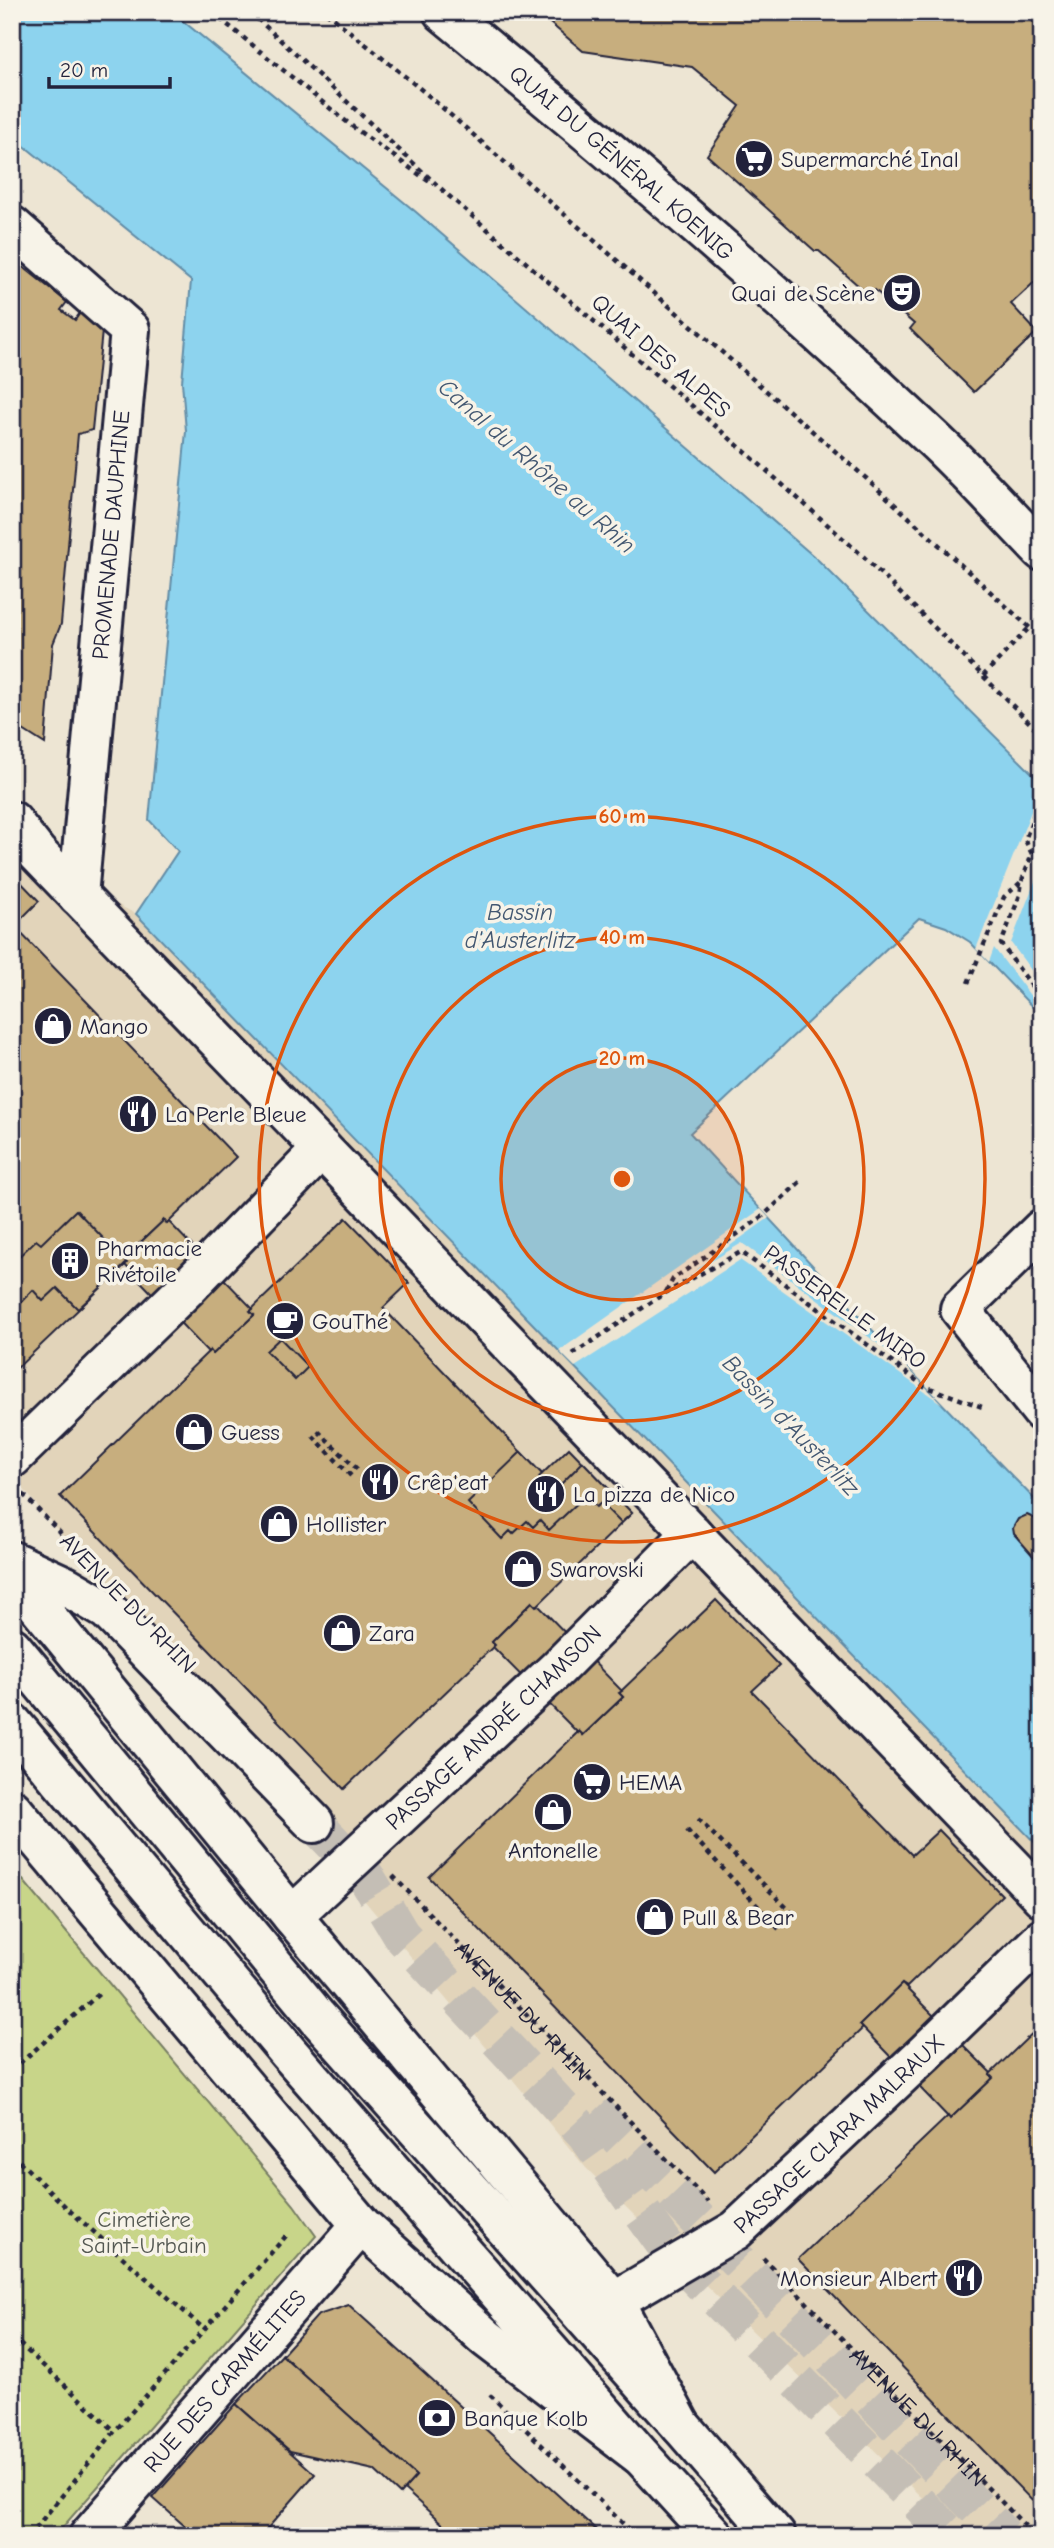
<svg xmlns="http://www.w3.org/2000/svg" width="1054" height="2548" font-family="'Comic Neue',sans-serif">
<rect width="100%" height="100%" fill="#ede5d3"/>
<filter id="ink" filterUnits="userSpaceOnUse"><feTurbulence type="fractalNoise" baseFrequency=".0143" numOctaves="2"/><feDisplacementMap in="SourceGraphic" scale="14" xChannelSelector="R" yChannelSelector="G"/><feConvolveMatrix kernelMatrix="1 2 1 2 8 2 1 2 1" color-interpolation-filters="sRGB"/></filter>
<g filter="url(#ink)">
<path fill="#e2d4ba" d="M 12,851 L 136,914 L 1042,1850 L 1042,2536 L 962,2536 L 586,2168 L 12,1475 Z"/>
<path fill="#c8d589" stroke="#757c62" stroke-width="2" d="M 12,1867 L 294,2205 L 316,2236 L 55,2536 L 12,2536 Z"/>
<path fill="#8dd3ee" stroke="#628ca6" stroke-width="2" d="M 12,12 L 172,12 L 416,212 L 818,560 L 1042,783 L 1042,1017 L 970,942 L 946,927 L 919,918 L 690,1133 L 900,1360 L 1042,1507 L 1042,1850 L 136,914 L 178,851 L 149,820 L 186,431 L 182,382 L 191,281 L 12,136 Z"/>
<g fill="#ede5d3">
<path d="M 1042,784 L 1042,863 L 1011,943 L 1042,985 L 1042,1011 L 994,948 L 989,962 L 976,949 Z"/>
<path d="M 761,1209 L 769,1218 L 693,1272 L 742,1243 L 900,1360 L 942,1404 L 740,1260 L 575,1367 L 559,1351 Z"/>
</g>
<g fill="#c7ae7e" stroke="#22223b" stroke-width="2">
<path d="M 537,12 L 1042,12 L 1042,275 L 1011,304 L 1037,332 L 974,392 L 910,329 L 914,324 L 892,305 L 875,290 L 869,295 L 819,251 L 815,251 L 707,155 L 740,106 L 692,67 L 583,51 Z"/>
<path d="M 12,258 L 67,302 L 61,310 L 75,320 L 80,313 L 102,331 L 92,430 L 78,434 L 61,624 L 53,644 L 45,744 L 12,723 Z"/>
<path d="M 12,873 L 39,901 L 14,926 L 236,1157 L 169,1222 L 167,1224 L 164,1220 L 123,1259 L 127,1263 L 12,1373 Z"/>
<path d="M 76,1210 L 127,1263 L 78,1309 L 57,1288 L 43,1301 L 33,1290 L 12,1311 L 12,1263 L 36,1240 L 41,1244 Z"/>
<path d="M 346,1218 L 409,1283 L 383,1308 L 542,1474 L 569,1448 L 632,1513 L 538,1605 L 536,1606 L 532,1602 L 492,1642 L 495,1645 L 344,1789 L 60,1496 L 210,1350 L 213,1354 L 254,1315 L 250,1311 Z"/>
<path d="M 164,1220 L 167,1224 L 169,1222 L 253,1309 L 250,1311 L 254,1315 L 213,1354 L 210,1350 L 208,1352 L 125,1265 L 127,1263 L 123,1259 Z"/>
<path d="M 280,1338 L 308,1367 L 295,1380 L 266,1351 Z"/>
<path d="M 521,1452 L 542,1474 L 539,1477 L 553,1492 L 583,1462 L 632,1513 L 621,1523 L 601,1503 L 596,1507 L 585,1496 L 549,1530 L 540,1520 L 533,1527 L 527,1521 L 513,1534 L 510,1531 L 502,1539 L 468,1503 Z"/>
<path d="M 1027,1515 L 1042,1522 L 1042,1566 L 1014,1534 L 1013,1528 L 1018,1519 Z"/>
<path d="M 716,1600 L 779,1666 L 752,1691 L 912,1855 L 939,1830 L 1002,1895 L 907,1987 L 902,1984 L 860,2025 L 863,2028 L 714,2172 L 429,1877 L 579,1731 L 583,1735 L 623,1697 L 619,1693 Z"/>
<path d="M 532,1602 L 536,1606 L 538,1605 L 622,1691 L 619,1693 L 623,1697 L 583,1735 L 579,1731 L 578,1733 L 493,1647 L 495,1645 L 492,1642 Z"/>
<path d="M 902,1984 L 991,2073 L 990,2075 L 993,2078 L 950,2119 L 860,2025 Z"/>
<path d="M 1042,2024 L 1042,2511 L 798,2259 L 948,2116 L 950,2119 L 993,2078 L 990,2075 L 991,2073 Z"/>
<path d="M 349,2305 L 603,2536 L 456,2536 L 404,2489 L 416,2476 L 282,2355 L 318,2315 Z"/>
<path d="M 282,2355 L 416,2476 L 400,2494 L 374,2470 L 290,2451 L 236,2404 Z"/>
<path d="M 236,2404 L 315,2474 L 261,2536 L 196,2536 L 153,2498 Z"/>
</g>
<g fill="none" stroke-linecap="round" stroke-linejoin="round">
<g stroke="#c4beb5" stroke-width="38" stroke-dasharray="38 19" stroke-linecap="butt">
<path d="M 314,1823 L 366,1877 L 401,1935 L 585,2133 L 668,2249 L 951,2536"/>
<path d="M 594,2112 L 1004,2536"/>
</g>
<g stroke="#22223b" stroke-width="44">
<g id="minor">
<path d="M 12,226 L 130,330 L 78,896"/>
<path d="M 12,821 L 37,853 L 1042,1897"/>
<path d="M 1042,1229 L 960,1309 L 1042,1412"/>
<path d="M 12,1458 L 188,1287 L 322,1149"/>
<path d="M 12,1561 L 66,1586 L 107,1610 L 314,1823"/>
<path id="s3" d="M 292,1916 L 557,1669 L 692,1533"/>
<path id="s4" d="M 614,2301 L 736,2230 L 926,2052 L 1042,1939"/>
<path id="s5" d="M 89,2536 L 361,2225"/>
</g>
</g>
<g stroke="#22223b" stroke-width="44">
<g id="major">
<path id="s6" d="M 443,12 C 609,149 774,289 931,437 C 970,473 1005,513 1042,551"/>
<path d="M 12,1574 L 292,1916 L 614,2301 L 681,2426 L 776,2536"/>
<path d="M 12,1809 L 361,2225 L 486,2338 L 642,2457 L 714,2536"/>
</g>
</g>
<g stroke="#22223b" stroke-width="44">
<g id="highway">
<path d="M 12,1647 L 317,2017 L 681,2426"/>
<path d="M 12,1723 L 288,2052 L 642,2457"/>
</g>
</g>
<g stroke="#22223b" stroke-width="4.5" stroke-dasharray="5 5" stroke-linecap="butt">
<path d="M 212,12 L 353,127 L 431,183"/>
<path d="M 250,12 L 449,196 L 757,462 L 864,557 L 1042,735"/>
<path d="M 326,12 L 429,96 L 867,479 L 1042,639"/>
<path d="M 983,676 L 1029,628"/>
<path d="M 1042,842 L 1039,849 L 1032,854 L 1022,881 L 1020,895 L 1001,944 L 1042,1000"/>
<path d="M 1032,854 L 1025,840 L 1042,793"/>
<path d="M 968,983 L 1004,897 L 1021,882"/>
<path d="M 666,1292 L 673,1279 L 762,1217 L 802,1180"/>
<path d="M 573,1354 L 665,1293 L 741,1252 L 924,1386 L 985,1408"/>
<path d="M 318,1431 L 360,1472"/>
<path d="M 313,1436 L 353,1478"/>
<path d="M 23,1494 L 68,1541"/>
<path d="M 698,1819 L 794,1915"/>
<path d="M 687,1830 L 780,1930"/>
<path id="s1" d="M 393,1876 L 708,2202"/>
<path d="M 12,2070 L 99,1994"/>
<path d="M 12,2154 L 69,2210 L 204,2329"/>
<path id="s2" d="M 763,2258 L 1035,2536"/>
<path d="M 12,2337 L 115,2431"/>
<path d="M 490,2395 L 636,2536"/>
<path d="M 29,2536 L 115,2431 L 286,2236"/>
</g>
<use href="#minor" stroke="#f7f3e8" stroke-width="38"/>
<use href="#major" stroke="#f7f3e8" stroke-width="38"/>
<use href="#highway" stroke="#f7f3e8" stroke-width="38"/>
</g>
</g>
<circle cx="622" cy="1179" r="121" fill="#de560e" fill-opacity=".12"/>
<g fill="none" stroke="#de560e" stroke-width="3.5">
<circle cx="622" cy="1179" r="121"/>
<circle cx="622" cy="1179" r="242"/>
<circle cx="622" cy="1179" r="363"/>
</g>
<defs>
<g id="supermarket-disc" transform="scale(2.0125)"><circle r="9.5" fill="#22223b" stroke="#f7f3e8"/><path d="M-6-5.5h2.5l.6 2H6L4.5 2H-2.5L-4.4-4H-6ZM-1.5 3.2a1.3 1.3 0 1 0 .1 0ZM3 3.2a1.3 1.3 0 1 0 .1 0Z" fill="#fff"/></g>
<g id="theatre-disc" transform="scale(2.0125)"><circle r="9.5" fill="#22223b" stroke="#f7f3e8"/><path d="M-5-5.5Q0-4 5-5.5V0Q5 5 0 6Q-5 5-5 0ZM-3.3-2.5H-1v1.5H-3.3ZM1-2.5H3.3v1.5H1ZM-2.8 1Q0 5.5 2.8 1Z" fill="#fff"/></g>
<g id="shop-disc" transform="scale(2.0125)"><circle r="9.5" fill="#22223b" stroke="#f7f3e8"/><path d="M-5-2.5h2.3a2.7 3.5 0 0 1 5.4 0H5L5.5 6h-11ZM-1.5-2.5h3a1.5 2.3 0 0 0-3 0Z" fill="#fff"/></g>
<g id="restaurant-disc" transform="scale(2.0125)"><circle r="9.5" fill="#22223b" stroke="#f7f3e8"/><path d="M-5-6h1v4h1v-4h1v4h1v-4h1v5L-1.5 .5V6h-2V.5L-5-1ZM5-6V6H3V1.5H1.5Q1.5-4 5-6Z" fill="#fff"/></g>
<g id="building-disc" transform="scale(2.0125)"><circle r="9.5" fill="#22223b" stroke="#f7f3e8"/><path d="M-4-6H4V6H1V3H-1V6H-4ZM-2.5-4.3h1.7v1.8h-1.7ZM.8-4.3h1.7v1.8H.8ZM-2.5-1h1.7V.8h-1.7ZM.8-1h1.7V.8H.8Z" fill="#fff"/></g>
<g id="cafe-disc" transform="scale(2.0125)"><circle r="9.5" fill="#22223b" stroke="#f7f3e8"/><path d="M-5.5-4.5H6V0H3Q3 3.5 0 3.5H-2.5Q-5.5 3.5-5.5 0ZM3-3.2v2h1.7v-2ZM-6 4.5H4V6H-6Z" fill="#fff"/></g>
<g id="bank-disc" transform="scale(2.0125)"><circle r="9.5" fill="#22223b" stroke="#f7f3e8"/><path d="M-6-4H6V4H-6ZM0-2.3a2.3 2.3 0 1 0 0 4.6a2.3 2.3 0 1 0 0-4.6Z" fill="#fff"/></g>
</defs>
<g fill-rule="evenodd">
<use href="#supermarket-disc" x="754" y="159"/>
<use href="#theatre-disc" x="902" y="293"/>
<use href="#shop-disc" x="53" y="1026"/>
<use href="#restaurant-disc" x="138" y="1114"/>
<use href="#building-disc" x="70" y="1261"/>
<use href="#cafe-disc" x="285" y="1321"/>
<use href="#shop-disc" x="194" y="1432"/>
<use href="#restaurant-disc" x="380" y="1482"/>
<use href="#restaurant-disc" x="546" y="1494"/>
<use href="#shop-disc" x="279" y="1524"/>
<use href="#shop-disc" x="523" y="1569"/>
<use href="#shop-disc" x="342" y="1633"/>
<use href="#supermarket-disc" x="592" y="1782"/>
<use href="#shop-disc" x="553" y="1812"/>
<use href="#shop-disc" x="655" y="1917"/>
<use href="#restaurant-disc" x="964" y="2278"/>
<use href="#bank-disc" x="437" y="2418"/>
</g>
<g text-anchor="middle" dominant-baseline="central" stroke-width="7" stroke-linejoin="round" paint-order="stroke">
<g font-size="23" fill="#22223b" stroke="#f7f3e8" text-anchor="start">
<text x="781" y="159">Supermarché Inal</text>
<text x="875" y="293" text-anchor="end">Quai de Scène</text>
<text x="80" y="1026">Mango</text>
<text x="165" y="1114">La Perle Bleue</text>
<text x="97" y="1248">Pharmacie<tspan x="97" dy="26">Rivétoile</tspan></text>
<text x="312" y="1321">GouThé</text>
<text x="221" y="1432">Guess</text>
<text x="407" y="1482">Crêp'eat</text>
<text x="573" y="1494">La pizza de Nico</text>
<text x="306" y="1524">Hollister</text>
<text x="550" y="1569">Swarovski</text>
<text x="369" y="1633">Zara</text>
<text x="619" y="1782">HEMA</text>
<text x="553" y="1850" text-anchor="middle">Antonelle</text>
<text x="682" y="1917">Pull &amp; Bear</text>
<text x="937" y="2278" text-anchor="end">Monsieur Albert</text>
<text x="464" y="2418">Banque Kolb</text>
</g>
<g font-size="23" fill="#22223b" stroke="#f7f3e8">
<text stroke="none"><textPath href="#s6" startOffset="234">QUAI DU GÉNÉRAL KOENIG</textPath></text>
<text transform="translate(661 356) rotate(41)">QUAI DES ALPES</text>
<text transform="translate(111 535) rotate(-85)">PROMENADE DAUPHINE</text>
<text transform="translate(845 1307) rotate(36)">PASSERELLE MIRO</text>
<text transform="translate(128 1603) rotate(46)">AVENUE DU RHIN</text>
<text stroke="none"><textPath href="#s3" startOffset="276">PASSAGE ANDRÉ CHAMSON</textPath></text>
<text stroke="none"><textPath href="#s1" startOffset="187">AVENUE DU RHIN</textPath></text>
<text stroke="none"><textPath href="#s4" startOffset="282">PASSAGE CLARA MALRAUX</textPath></text>
<text stroke="none"><textPath href="#s5" startOffset="206">RUE DES CARMÉLITES</textPath></text>
<text stroke="none"><textPath href="#s2" startOffset="222">AVENUE DU RHIN</textPath></text>
</g>
<g font-size="23" fill="#545852" stroke="#f7f3e8">
<text x="144" y="2219">Cimetière<tspan x="144" dy="26">Saint-Urbain</tspan></text>
</g>
<g font-size="24" font-style="italic" fill="#425771" stroke="#f7f3e8">
<text transform="translate(537 466) rotate(41)">Canal du Rhône au Rhin</text>
<text x="520" y="912">Bassin<tspan x="520" dy="28">d'Austerlitz</tspan></text>
<text transform="translate(791 1425) rotate(46)">Bassin d'Austerlitz</text>
</g>
</g>
<circle cx="622" cy="1179" r="10" fill="#de560e" stroke="#f7f3e8" stroke-width="3.5"/>
<g font-size="21" text-anchor="middle" font-weight="bold" fill="#de560e" stroke="#f7f3e8" stroke-width="7" stroke-linejoin="round" paint-order="stroke">
<text x="622" y="823">60 m</text>
<text x="622" y="944">40 m</text>
<text x="622" y="1065">20 m</text>
</g>
<rect width="1054" height="2548" fill="none" stroke="#f7f3e8" stroke-width="42"/>
<rect x="21" y="21" width="1012" height="2506" fill="none" stroke="#22223b" stroke-width="2.5" filter="url(#ink)"/>
<path d="M49 77v10h121v-10" fill="none" stroke="#22223b" stroke-width="3.5"/>
<text x="60" y="77" font-size="21" fill="#22223b" stroke="#f7f3e8" stroke-width="5" paint-order="stroke">20 m</text>
</svg>
